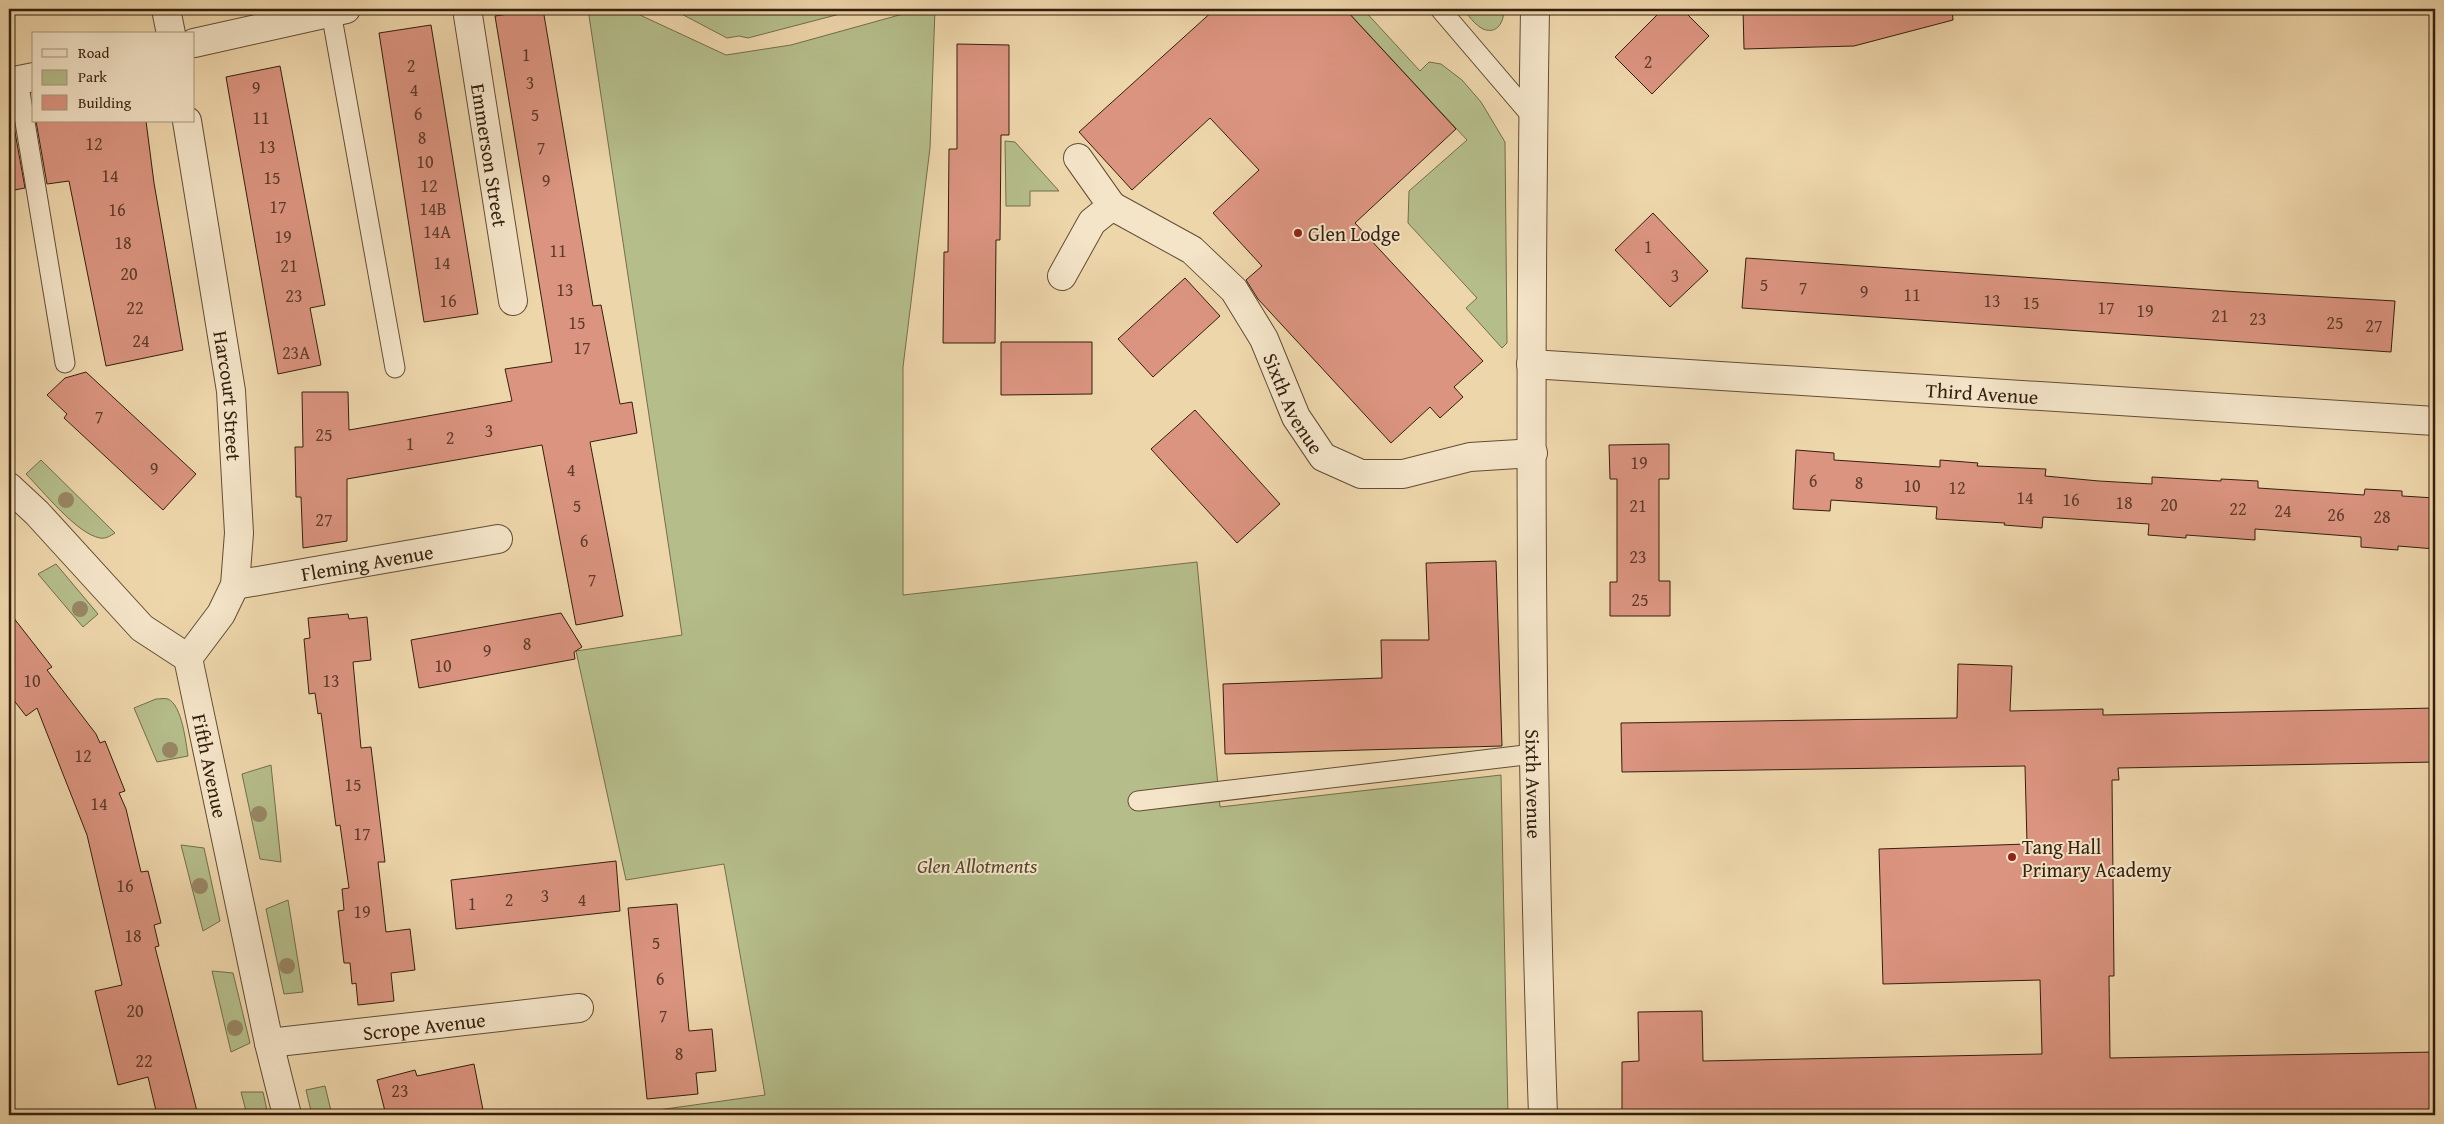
<svg xmlns="http://www.w3.org/2000/svg" width="2444" height="1124" font-family="'Gentium Book Plus',serif">
<rect width="100%" height="100%" fill="#eed6ab"/>
<filter id="stains"><feTurbulence type="fractalNoise" baseFrequency=".004" numOctaves="4"/><feColorMatrix values="0 0 0 0 .2 0 0 0 0 .09 0 0 0 0 .02 0 0 0 .5 -.17"/></filter>
<radialGradient id="worn" r=".72"><stop offset=".6" stop-color="#630" stop-opacity="0"/><stop offset="1" stop-color="#630" stop-opacity=".3"/></radialGradient>
<g fill="#b5be8b" stroke="#746e4c">
<path d="M 588,9 L 627,9 L 726,55 L 791,45 L 921,9 L 935,9 L 930,148 L 903,367 L 903,595 L 1197,562 L 1220,807 L 1501,775 L 1508,1115 L 658,1115 L 658,1110 L 765,1095 L 724,864 L 626,880 L 576,651 L 682,635 Z"/>
<path d="M 672,9 L 859,9 L 748,38 L 739,36 L 727,38 Z"/>
<path d="M 1350,9 L 1363,9 L 1420,71 L 1429,62 L 1441,64 L 1462,80 L 1481,102 L 1505,142 L 1507,343 L 1502,348 L 1466,308 L 1477,298 L 1408,223 L 1409,191 L 1467,140 L 1347,11 Z"/>
<path d="M 1463,9 L 1504,9 C 1504,21 1498,35 1483,29 C 1475,25 1468,15 1463,9 Z"/>
<path d="M 1005,141 L 1015,142 L 1059,191 L 1030,191 L 1030,206 L 1006,206 Z"/>
<path d="M 41,460 L 115,533 C 110,536 106,539 100,538 C 77,534 43,491 26,474 Z"/>
<path d="M 56,564 L 98,614 L 83,627 L 38,574 Z"/>
<path d="M 156,699 C 159,699 165,698 168,699 C 182,705 186,743 188,756 L 157,762 L 134,708 Z"/>
<path d="M 271,765 L 281,862 L 260,859 L 242,774 Z"/>
<path d="M 181,845 L 204,848 L 220,921 L 203,931 Z"/>
<path d="M 288,900 L 303,992 L 284,994 L 266,909 Z"/>
<path d="M 212,971 L 233,973 L 250,1043 L 231,1052 Z"/>
<path d="M 325,1086 L 332,1115 L 312,1115 L 306,1090 Z"/>
<path d="M 241,1092 L 263,1092 L 268,1115 L 247,1115 Z"/>
</g>
<g fill="#db9480" stroke="#341f0d">
<path d="M 543,9 L 593,306 L 601,305 L 620,404 L 632,402 L 637,433 L 590,442 L 623,616 L 576,625 L 542,445 L 347,479 L 347,541 L 303,548 L 301,497 L 296,497 L 295,447 L 303,447 L 302,392 L 348,392 L 349,430 L 512,401 L 505,369 L 552,362 L 495,16 Z"/>
<path d="M 1215,9 L 1345,9 L 1456,129 L 1355,223 L 1483,361 L 1454,387 L 1463,397 L 1440,418 L 1430,407 L 1391,443 L 1258,299 L 1246,280 L 1262,266 L 1213,213 L 1259,170 L 1210,118 L 1132,190 L 1079,132 Z"/>
<path d="M 1663,9 L 1682,9 L 1709,36 L 1652,94 L 1615,57 Z"/>
<path d="M 1743,9 L 1952,9 L 1953,20 L 1854,46 L 1744,49 Z"/>
<path d="M 431,25 L 478,314 L 424,322 L 379,33 Z"/>
<path d="M 957,44 L 1009,45 L 1009,135 L 1001,135 L 1000,240 L 996,240 L 995,343 L 943,343 L 944,252 L 948,252 L 949,149 L 957,149 Z"/>
<path d="M 280,66 L 325,305 L 310,308 L 321,365 L 278,374 L 226,77 Z"/>
<path d="M 9,121 L 13,121 L 25,188 L 9,191 Z"/>
<path d="M 36,121 L 146,121 L 154,183 L 183,350 L 106,366 L 69,181 L 47,184 Z"/>
<path d="M 1653,213 L 1708,271 L 1670,307 L 1615,250 Z"/>
<path d="M 1746,258 L 2240,292 L 2395,301 L 2391,352 L 1742,308 Z"/>
<path d="M 1185,278 L 1220,316 L 1153,377 L 1118,339 Z"/>
<path d="M 1001,342 L 1092,342 L 1092,394 L 1001,395 Z"/>
<path d="M 86,372 L 196,474 L 163,510 L 64,418 L 67,414 L 47,395 L 65,378 Z"/>
<path d="M 1195,410 L 1280,504 L 1237,543 L 1151,449 Z"/>
<path d="M 1669,444 L 1669,479 L 1659,479 L 1659,581 L 1670,581 L 1670,616 L 1610,616 L 1610,582 L 1617,582 L 1617,479 L 1610,479 L 1609,445 Z"/>
<path d="M 1796,450 L 1834,453 L 1834,460 L 1940,467 L 1940,460 L 1978,463 L 1977,466 L 2046,469 L 2045,476 L 2099,481 L 2152,484 L 2152,477 L 2221,481 L 2221,479 L 2258,481 L 2258,488 L 2364,495 L 2365,489 L 2402,491 L 2402,496 L 2435,498 L 2435,549 L 2398,546 L 2398,550 L 2361,547 L 2361,537 L 2255,529 L 2255,540 L 2186,535 L 2186,538 L 2148,535 L 2149,524 L 2043,517 L 2042,528 L 2004,525 L 2005,523 L 1936,519 L 1937,507 L 1831,500 L 1830,511 L 1793,509 Z"/>
<path d="M 1496,561 L 1502,746 L 1225,754 L 1223,684 L 1382,678 L 1381,640 L 1429,640 L 1426,563 Z"/>
<path d="M 9,612 L 52,667 L 47,670 L 96,734 L 100,743 L 105,741 L 125,791 L 119,793 L 126,809 L 141,872 L 148,871 L 161,923 L 154,925 L 159,946 L 155,947 L 198,1115 L 157,1115 L 148,1077 L 118,1085 L 95,991 L 122,985 L 87,835 L 37,708 L 26,716 L 9,694 Z"/>
<path d="M 561,613 L 582,647 L 574,652 L 575,659 L 419,688 L 411,640 Z"/>
<path d="M 348,614 L 349,619 L 367,617 L 371,660 L 353,662 L 361,748 L 371,747 L 385,862 L 378,862 L 386,932 L 410,929 L 415,970 L 391,973 L 394,1001 L 358,1005 L 356,983 L 352,984 L 350,963 L 344,963 L 338,911 L 344,910 L 342,889 L 349,888 L 340,825 L 336,826 L 321,713 L 318,714 L 315,693 L 309,694 L 304,639 L 310,638 L 308,618 Z"/>
<path d="M 1958,664 L 2012,666 L 2010,711 L 2103,709 L 2103,715 L 2435,708 L 2435,762 L 2118,768 L 2119,780 L 2112,780 L 2114,976 L 2109,976 L 2110,1058 L 2435,1052 L 2435,1115 L 1622,1115 L 1622,1062 L 1639,1061 L 1638,1012 L 1702,1011 L 1703,1061 L 2042,1054 L 2040,980 L 1883,984 L 1879,849 L 2027,844 L 2025,766 L 1622,772 L 1621,723 L 1957,718 Z"/>
<path d="M 616,861 L 620,911 L 456,929 L 451,880 Z"/>
<path d="M 677,904 L 689,1031 L 712,1029 L 716,1071 L 696,1073 L 698,1094 L 647,1099 L 628,908 Z"/>
<path d="M 474,1064 L 484,1115 L 386,1115 L 377,1080 L 415,1070 L 417,1076 Z"/>
</g>
<g fill="none" stroke-linecap="round" stroke-linejoin="round">
<g stroke="#624d34" stroke-width="21">
<g id="service">
<path d="M 1440,9 L 1534,119"/>
<path d="M 331,12 L 395,368"/>
<path d="M 18,80 L 65,363"/>
<path d="M 1138,801 L 1533,754"/>
</g>
</g>
<g stroke="#624d34" stroke-width="30">
<g id="minor">
<path d="M 166,9 L 171,34"/>
<path id="s1" d="M 467,9 L 513,301"/>
<path id="s2" d="M 1535,9 C 1529,378 1530,747 1543,1115"/>
<path d="M 194,43 L 346,9"/>
<path d="M 9,82 L 34,77"/>
<path id="s3" d="M 187,121 L 231,391 L 239,533 L 235,585 L 221,614 L 188,658"/>
<path d="M 1078,158 L 1112,206"/>
<path id="s4" d="M 1062,276 L 1092,222 L 1112,206 L 1192,250 L 1234,290 L 1264,339 L 1296,417 L 1323,457 L 1361,474 L 1403,474 L 1470,457 L 1533,453"/>
<path id="s5" d="M 1531,364 L 2435,421"/>
<path id="s6" d="M 9,487 L 37,513 L 142,628 L 188,658 L 269,1043 L 287,1115"/>
<path id="s7" d="M 235,585 L 498,539"/>
<path id="s8" d="M 269,1043 L 579,1008"/>
</g>
</g>
<use href="#service" stroke="#f4e4c8" stroke-width="19"/>
<use href="#minor" stroke="#f4e4c8" stroke-width="28"/>
</g>
<g fill="#998765">
<circle cx="66" cy="500" r="8"/>
<circle cx="80" cy="609" r="8"/>
<circle cx="170" cy="750" r="8"/>
<circle cx="259" cy="814" r="8"/>
<circle cx="200" cy="886" r="8"/>
<circle cx="287" cy="966" r="8"/>
<circle cx="235" cy="1028" r="8"/>
</g>
<g fill="#8f2418" stroke="#f4e4c8" stroke-width="2">
<circle cx="1298" cy="233" r="5"/>
<circle cx="2012" cy="857" r="5"/>
</g>
<g text-anchor="middle" dominant-baseline="central" stroke-width="4" stroke-linejoin="round" paint-order="stroke">
<g font-size="18" fill="#5e3c2a">
<text x="526" y="54">1</text>
<text x="1648" y="61">2</text>
<text x="411" y="65">2</text>
<text x="530" y="82">3</text>
<text x="256" y="87">9</text>
<text x="414" y="89">4</text>
<text x="418" y="113">6</text>
<text x="535" y="114">5</text>
<text x="261" y="117">11</text>
<text x="422" y="137">8</text>
<text x="94" y="143">12</text>
<text x="267" y="146">13</text>
<text x="541" y="147">7</text>
<text x="425" y="161">10</text>
<text x="110" y="175">14</text>
<text x="272" y="177">15</text>
<text x="546" y="180">9</text>
<text x="429" y="185">12</text>
<text x="278" y="206">17</text>
<text x="433" y="208">14B</text>
<text x="117" y="209">16</text>
<text x="437" y="231">14A</text>
<text x="283" y="236">19</text>
<text x="123" y="242">18</text>
<text x="1648" y="246">1</text>
<text x="558" y="250">11</text>
<text x="442" y="262">14</text>
<text x="289" y="265">21</text>
<text x="129" y="273">20</text>
<text x="1675" y="275">3</text>
<text x="1764" y="284">5</text>
<text x="1803" y="287">7</text>
<text x="565" y="289">13</text>
<text x="1864" y="291">9</text>
<text x="1912" y="294">11</text>
<text x="294" y="295">23</text>
<text x="448" y="300">16</text>
<text x="1992" y="300">13</text>
<text x="2031" y="302">15</text>
<text x="135" y="307">22</text>
<text x="2106" y="307">17</text>
<text x="2145" y="310">19</text>
<text x="2220" y="315">21</text>
<text x="2258" y="318">23</text>
<text x="577" y="322">15</text>
<text x="2335" y="322">25</text>
<text x="2374" y="325">27</text>
<text x="141" y="340">24</text>
<text x="582" y="347">17</text>
<text x="296" y="352">23A</text>
<text x="99" y="416">7</text>
<text x="489" y="430">3</text>
<text x="324" y="434">25</text>
<text x="450" y="437">2</text>
<text x="410" y="443">1</text>
<text x="1639" y="462">19</text>
<text x="154" y="468">9</text>
<text x="571" y="469">4</text>
<text x="1813" y="480">6</text>
<text x="1859" y="482">8</text>
<text x="1912" y="485">10</text>
<text x="1957" y="487">12</text>
<text x="2025" y="497">14</text>
<text x="2071" y="499">16</text>
<text x="2124" y="502">18</text>
<text x="2169" y="504">20</text>
<text x="577" y="505">5</text>
<text x="1638" y="505">21</text>
<text x="2238" y="508">22</text>
<text x="2283" y="510">24</text>
<text x="2336" y="514">26</text>
<text x="2382" y="516">28</text>
<text x="324" y="519">27</text>
<text x="584" y="540">6</text>
<text x="1638" y="556">23</text>
<text x="592" y="579">7</text>
<text x="1640" y="599">25</text>
<text x="527" y="643">8</text>
<text x="487" y="650">9</text>
<text x="443" y="665">10</text>
<text x="32" y="680">10</text>
<text x="331" y="680">13</text>
<text x="83" y="755">12</text>
<text x="353" y="784">15</text>
<text x="99" y="803">14</text>
<text x="362" y="833">17</text>
<text x="125" y="885">16</text>
<text x="545" y="895">3</text>
<text x="509" y="899">2</text>
<text x="582" y="899">4</text>
<text x="472" y="903">1</text>
<text x="362" y="911">19</text>
<text x="133" y="935">18</text>
<text x="656" y="942">5</text>
<text x="660" y="978">6</text>
<text x="135" y="1010">20</text>
<text x="663" y="1015">7</text>
<text x="679" y="1053">8</text>
<text x="144" y="1060">22</text>
<text x="400" y="1090">23</text>
</g>
<g font-size="20" fill="#341f0d" stroke="#f4e4c8">
<text stroke="none"><textPath href="#s1" startOffset="148">Emmerson Street</textPath></text>
<text stroke="none"><textPath href="#s5" startOffset="452">Third Avenue</textPath></text>
<text stroke="none"><textPath href="#s3" startOffset="278">Harcourt Street</textPath></text>
<text stroke="none"><textPath href="#s4" startOffset="365">Sixth Avenue</textPath></text>
<text stroke="none"><textPath href="#s7" startOffset="134">Fleming Avenue</textPath></text>
<text stroke="none"><textPath href="#s6" startOffset="359">Fifth Avenue</textPath></text>
<text stroke="none"><textPath href="#s2" startOffset="775">Sixth Avenue</textPath></text>
<text stroke="none"><textPath href="#s8" startOffset="156">Scrope Avenue</textPath></text>
</g>
<g font-size="20" fill="#341f0d" stroke="#f4e4c8" text-anchor="start">
<text x="1308" y="233">Glen Lodge</text>
<text x="2022" y="846">Tang Hall<tspan x="2022" dy="23">Primary Academy</tspan></text>
</g>
<g font-size="20" font-style="italic" fill="#54472c" stroke="#f4e4c8">
<text x="977" y="865">Glen Allotments</text>
</g>
</g>
<rect width="2444" height="1124" fill="none" stroke="#eed6ab" stroke-width="30"/>
<rect x="10" y="10" width="2424" height="1104" fill="none" stroke="#341f0d" stroke-width="2.5"/>
<rect x="15" y="15" width="2414" height="1094" fill="none" stroke="#341f0d"/>
<rect x="32" y="32" width="162" height="90" fill="#f4e4c8" stroke="#a7957d"/>
<rect x="42" y="49" width="25" height="8" fill="#f4e4c8" stroke="#a7957d"/>
<text x="78" y="58" font-size="15" fill="#341f0d">Road</text>
<rect x="42" y="70" width="25" height="15" fill="#b5be8b" stroke="#a7957d"/>
<text x="78" y="82" font-size="15" fill="#341f0d">Park</text>
<rect x="42" y="95" width="25" height="15" fill="#db9480" stroke="#a7957d"/>
<text x="78" y="108" font-size="15" fill="#341f0d">Building</text>
<rect width="100%" height="100%" filter="url(#stains)"/>
<rect width="100%" height="100%" fill="url(#worn)"/>
</svg>
